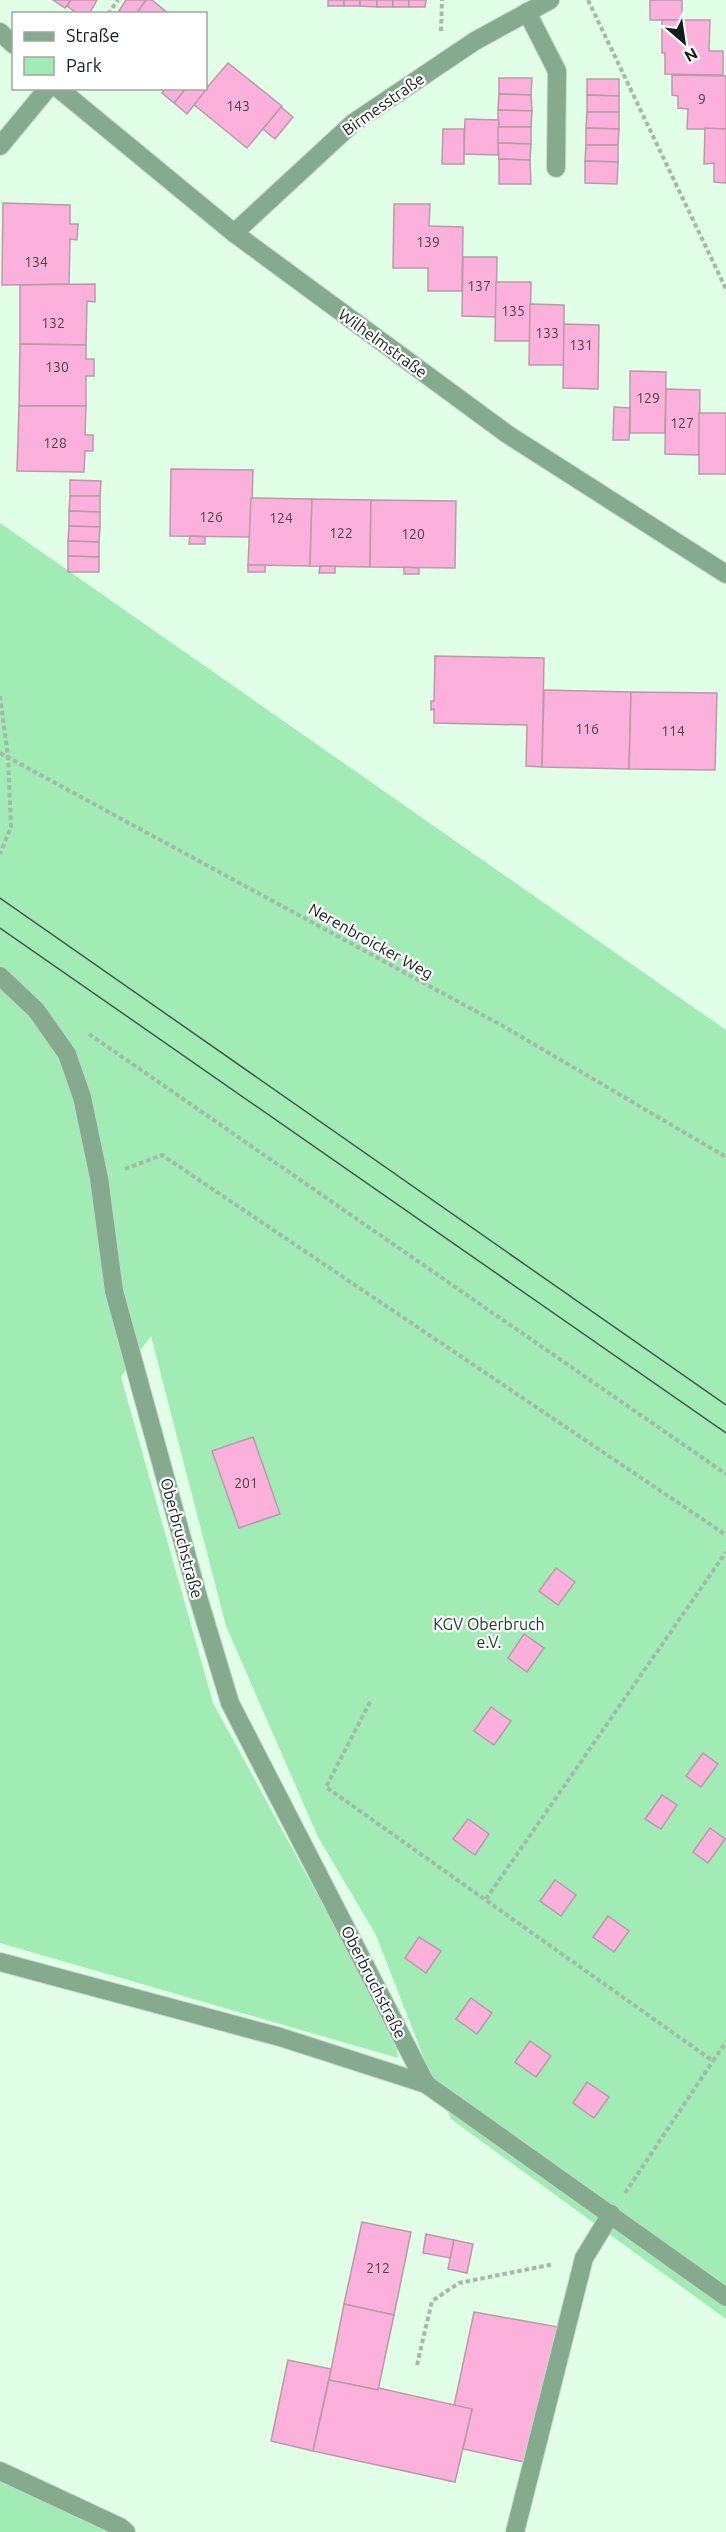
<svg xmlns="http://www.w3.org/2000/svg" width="726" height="2532" font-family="Ubuntu,sans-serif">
<rect width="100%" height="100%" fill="#e1fee7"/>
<g fill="#a1ecb5">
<path d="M 0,523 L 726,1030 L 726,2319 L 451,2119 L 427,2066 L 376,1935 L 318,1837 L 226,1626 L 151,1336 L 121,1377 L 213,1703 L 395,2037 L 398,2058 L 0,1943 Z"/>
<path d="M 0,2476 L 114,2532 L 0,2532 Z"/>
</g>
<g fill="#fbb1dc" stroke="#b89aaa" stroke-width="1.5">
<path d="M 53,0 L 71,0 L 65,8 Z"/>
<path d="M 71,0 L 97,0 L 89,14 L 78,14 L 67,6 Z"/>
<path d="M 126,0 L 146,0 L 136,14 L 117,14 Z"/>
<path d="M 146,0 L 152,0 L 169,14 L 136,14 Z"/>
<rect x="328" y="0" width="16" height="6"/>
<rect x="344" y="0" width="16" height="6"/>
<path d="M 360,0 L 377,0 L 377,7 L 360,6 Z"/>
<rect x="377" y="0" width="16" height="7"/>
<rect x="393" y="0" width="16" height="7"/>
<path d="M 409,0 L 426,0 L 425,7 L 409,7 Z"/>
<rect x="650" y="0" width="32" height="20"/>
<path d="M 662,20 L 710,20 L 709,51 L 723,51 L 723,75 L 665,74 L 665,53 L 662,53 Z"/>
<path d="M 228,63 L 282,106 L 247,148 L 193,104 Z"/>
<path d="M 672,75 L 726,76 L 726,129 L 687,129 L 688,109 L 678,108 L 678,96 L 672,95 Z"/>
<path d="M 499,78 L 532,78 L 531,95 L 499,94 Z"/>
<path d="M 587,79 L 619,79 L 619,96 L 587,95 Z"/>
<path d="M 206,85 L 208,87 L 187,114 L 174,103 L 186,88 L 206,88 Z"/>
<path d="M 165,88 L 186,88 L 174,103 L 162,93 Z"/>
<path d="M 499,94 L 531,95 L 532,111 L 498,110 Z"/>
<path d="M 587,95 L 619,96 L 619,112 L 587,112 Z"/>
<path d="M 281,107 L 293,117 L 275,139 L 263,129 Z"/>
<path d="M 498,110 L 532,111 L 531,127 L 498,127 Z"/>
<path d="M 587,112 L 619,112 L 619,129 L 586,128 Z"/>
<path d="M 465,119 L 499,120 L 498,155 L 464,154 Z"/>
<path d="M 498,127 L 531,127 L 531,144 L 498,143 Z"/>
<path d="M 586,128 L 619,129 L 618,145 L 586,145 Z"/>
<path d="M 705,128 L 726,129 L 726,183 L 714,182 L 714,163 L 704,164 Z"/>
<path d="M 443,129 L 464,129 L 464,164 L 442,164 Z"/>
<path d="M 498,143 L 531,144 L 530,160 L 499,159 Z"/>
<path d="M 586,145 L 618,145 L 618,162 L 585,161 Z"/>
<path d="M 499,159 L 530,160 L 531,184 L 499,184 Z"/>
<path d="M 585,161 L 618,162 L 617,184 L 585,183 Z"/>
<path d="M 3,203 L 70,205 L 70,224 L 78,224 L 77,240 L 70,239 L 69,284 L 2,285 Z"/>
<path d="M 394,204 L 430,204 L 429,226 L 463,227 L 462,291 L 428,291 L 428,268 L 393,268 Z"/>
<path d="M 463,257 L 497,257 L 496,317 L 462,316 Z"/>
<path d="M 496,282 L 531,282 L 530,341 L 495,341 Z"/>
<path d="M 95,284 L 95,302 L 87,301 L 86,345 L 20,344 L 20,285 Z"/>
<path d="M 530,304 L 564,305 L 564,365 L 529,365 Z"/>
<path d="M 564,324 L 599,325 L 598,389 L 563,388 Z"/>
<path d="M 20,344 L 86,345 L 86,359 L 94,359 L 94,376 L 86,376 L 86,406 L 19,406 Z"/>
<path d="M 630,371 L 666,372 L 665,433 L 630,433 Z"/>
<path d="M 666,389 L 700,390 L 699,455 L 665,454 Z"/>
<path d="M 19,406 L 86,406 L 85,435 L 93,435 L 93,451 L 85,451 L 84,472 L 17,471 Z"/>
<path d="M 614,407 L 630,408 L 629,440 L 613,440 Z"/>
<rect x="699" y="413" width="27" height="61"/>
<path d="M 171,469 L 253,470 L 251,537 L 170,536 Z"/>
<path d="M 70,480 L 101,481 L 100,496 L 70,496 Z"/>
<path d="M 70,496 L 100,496 L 100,512 L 69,511 Z"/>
<path d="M 251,498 L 312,499 L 310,566 L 248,565 Z"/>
<path d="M 312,499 L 371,500 L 370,567 L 310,566 Z"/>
<path d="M 371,500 L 456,501 L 455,568 L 370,567 Z"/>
<path d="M 69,511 L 100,512 L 100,527 L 69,526 Z"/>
<path d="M 69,526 L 100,527 L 99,542 L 68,541 Z"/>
<path d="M 190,536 L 205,537 L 205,544 L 189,544 Z"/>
<path d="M 68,541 L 99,542 L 99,557 L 68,556 Z"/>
<path d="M 68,556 L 99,557 L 99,572 L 68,572 Z"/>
<rect x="248" y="565" width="17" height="7"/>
<path d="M 320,566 L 335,566 L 335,573 L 319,573 Z"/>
<path d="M 404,567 L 419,568 L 419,574 L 404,574 Z"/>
<path d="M 435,656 L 544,658 L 542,767 L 526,766 L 527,725 L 434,723 L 434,709 L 431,710 L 431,701 L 434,701 Z"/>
<path d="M 544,690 L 631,692 L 629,769 L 542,767 Z"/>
<path d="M 631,692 L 717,693 L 715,770 L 629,769 Z"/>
<path d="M 253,1437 L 280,1514 L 239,1528 L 212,1451 Z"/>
<path d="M 556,1568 L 575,1582 L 558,1605 L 539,1591 Z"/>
<path d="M 524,1634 L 544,1648 L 527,1672 L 508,1658 Z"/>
<path d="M 491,1707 L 511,1721 L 494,1745 L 474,1731 Z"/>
<path d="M 703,1753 L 718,1764 L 701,1787 L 686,1776 Z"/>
<path d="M 662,1795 L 677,1805 L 661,1829 L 645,1819 Z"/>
<path d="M 468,1819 L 489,1834 L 475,1855 L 453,1839 Z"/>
<path d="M 710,1828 L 725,1839 L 708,1863 L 693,1852 Z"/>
<path d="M 555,1880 L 576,1895 L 561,1916 L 540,1901 Z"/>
<path d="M 608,1916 L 629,1931 L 614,1952 L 593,1937 Z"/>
<path d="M 419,1937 L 441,1951 L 426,1973 L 405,1958 Z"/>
<path d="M 471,1998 L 492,2013 L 477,2034 L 456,2019 Z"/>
<path d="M 530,2041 L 551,2056 L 536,2077 L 515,2062 Z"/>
<path d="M 587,2082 L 609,2097 L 594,2118 L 573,2103 Z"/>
<path d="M 362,2222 L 411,2232 L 394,2315 L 344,2304 Z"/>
<path d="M 426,2234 L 454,2240 L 450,2258 L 423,2253 Z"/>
<path d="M 454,2240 L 473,2244 L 467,2273 L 448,2269 Z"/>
<path d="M 344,2304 L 394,2315 L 378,2390 L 329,2380 Z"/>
<path d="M 474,2312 L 558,2327 L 529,2463 L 463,2449 L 472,2409 L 454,2406 Z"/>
<path d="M 288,2360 L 331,2369 L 313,2451 L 271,2441 Z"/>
<path d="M 329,2380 L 378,2390 L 379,2388 L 472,2409 L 455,2482 L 313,2451 Z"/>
</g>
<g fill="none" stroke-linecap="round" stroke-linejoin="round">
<g stroke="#c0dac6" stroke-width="20">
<g id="lane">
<path d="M 527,12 L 557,71 L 556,168"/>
<path d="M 0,2471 L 120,2527 L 126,2532"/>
<path d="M 515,2532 L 584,2258 L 611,2214"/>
</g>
</g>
<g stroke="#c0dac6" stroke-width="20">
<g id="street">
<path d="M 0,32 L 14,45"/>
<path d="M 58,88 L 234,233 L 507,434 L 726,574"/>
<path d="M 0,146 L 48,88"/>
<path d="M 234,233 L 353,123 L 475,41 L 550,0"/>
<path d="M 0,976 L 36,1010 L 67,1054 L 82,1097 L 99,1178 L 114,1291 L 198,1597 L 230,1703 L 426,2084"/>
<path d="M 0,1962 L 280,2037 L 426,2084 L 726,2297"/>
</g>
</g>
<g stroke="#a3baa8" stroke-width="4" stroke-dasharray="4.5 3" stroke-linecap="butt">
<path d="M 588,0 L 726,289"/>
<path d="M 108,14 L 118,0"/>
<path d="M 441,31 L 442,0"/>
<path d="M 0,696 L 8,757 L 11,827 L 0,854"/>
<path d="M 0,753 L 503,1026 L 726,1157"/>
<path d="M 89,1034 L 726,1474"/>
<path d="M 125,1169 L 162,1155 L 726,1535"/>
<path d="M 370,1702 L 326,1787 L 713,2061 L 726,2042"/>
<path d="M 486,1899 L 726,1552"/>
<path d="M 625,2193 L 713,2061"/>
<path d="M 417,2365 L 432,2301 L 459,2283 L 554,2264"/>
</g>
<use href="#lane" stroke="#85aa8e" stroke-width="18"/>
<use href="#street" stroke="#85aa8e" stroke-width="18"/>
<g stroke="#47564a" stroke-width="1.5">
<path d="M 0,898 L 726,1405"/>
<path d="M 0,928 L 726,1433"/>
</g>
</g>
<g text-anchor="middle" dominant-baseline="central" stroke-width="4.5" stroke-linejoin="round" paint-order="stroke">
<g font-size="14" fill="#4d4348">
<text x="702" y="99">9</text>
<text x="238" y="106">143</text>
<text x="428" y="242">139</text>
<text x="36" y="262">134</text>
<text x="479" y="286">137</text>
<text x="513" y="311">135</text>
<text x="53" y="323">132</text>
<text x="547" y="333">133</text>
<text x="581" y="345">131</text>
<text x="57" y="367">130</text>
<text x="648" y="398">129</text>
<text x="682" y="423">127</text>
<text x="55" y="443">128</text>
<text x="211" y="517">126</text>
<text x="281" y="518">124</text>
<text x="341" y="533">122</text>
<text x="413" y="534">120</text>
<text x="587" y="729">116</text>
<text x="673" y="731">114</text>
<text x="246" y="1483">201</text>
<text x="378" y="2268">212</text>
</g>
<g font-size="16" fill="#131e16" stroke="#fff">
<text transform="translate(383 104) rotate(-35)">Birmesstraße</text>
<text transform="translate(383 343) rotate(36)">Wilhelmstraße</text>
<text transform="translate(371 941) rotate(29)">Nerenbroicker Weg</text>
<text transform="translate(182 1538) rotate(75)">Oberbruchstraße</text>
<text transform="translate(374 1982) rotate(63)">Oberbruchstraße</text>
</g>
<g font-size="16" fill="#1a4026" stroke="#fff">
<text x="489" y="1624">KGV Oberbruch<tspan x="489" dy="18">e.V.</tspan></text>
</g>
</g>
<rect x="12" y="12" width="195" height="78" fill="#ffffff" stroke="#a1a5a2" stroke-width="1.5"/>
<rect x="24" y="32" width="30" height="9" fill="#85aa8e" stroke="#a1a5a2" stroke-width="1.5"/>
<text x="66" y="42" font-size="18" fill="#131e16">Straße</text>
<rect x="24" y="57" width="30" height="18" fill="#a1ecb5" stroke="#a1a5a2" stroke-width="1.5"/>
<text x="66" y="72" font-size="18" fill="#131e16">Park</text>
<g transform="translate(684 42) rotate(151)" stroke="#ffffff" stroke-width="4.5" paint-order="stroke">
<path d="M0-4.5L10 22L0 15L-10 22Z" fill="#131e16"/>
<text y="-9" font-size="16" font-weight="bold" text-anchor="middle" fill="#131e16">N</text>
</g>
</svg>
